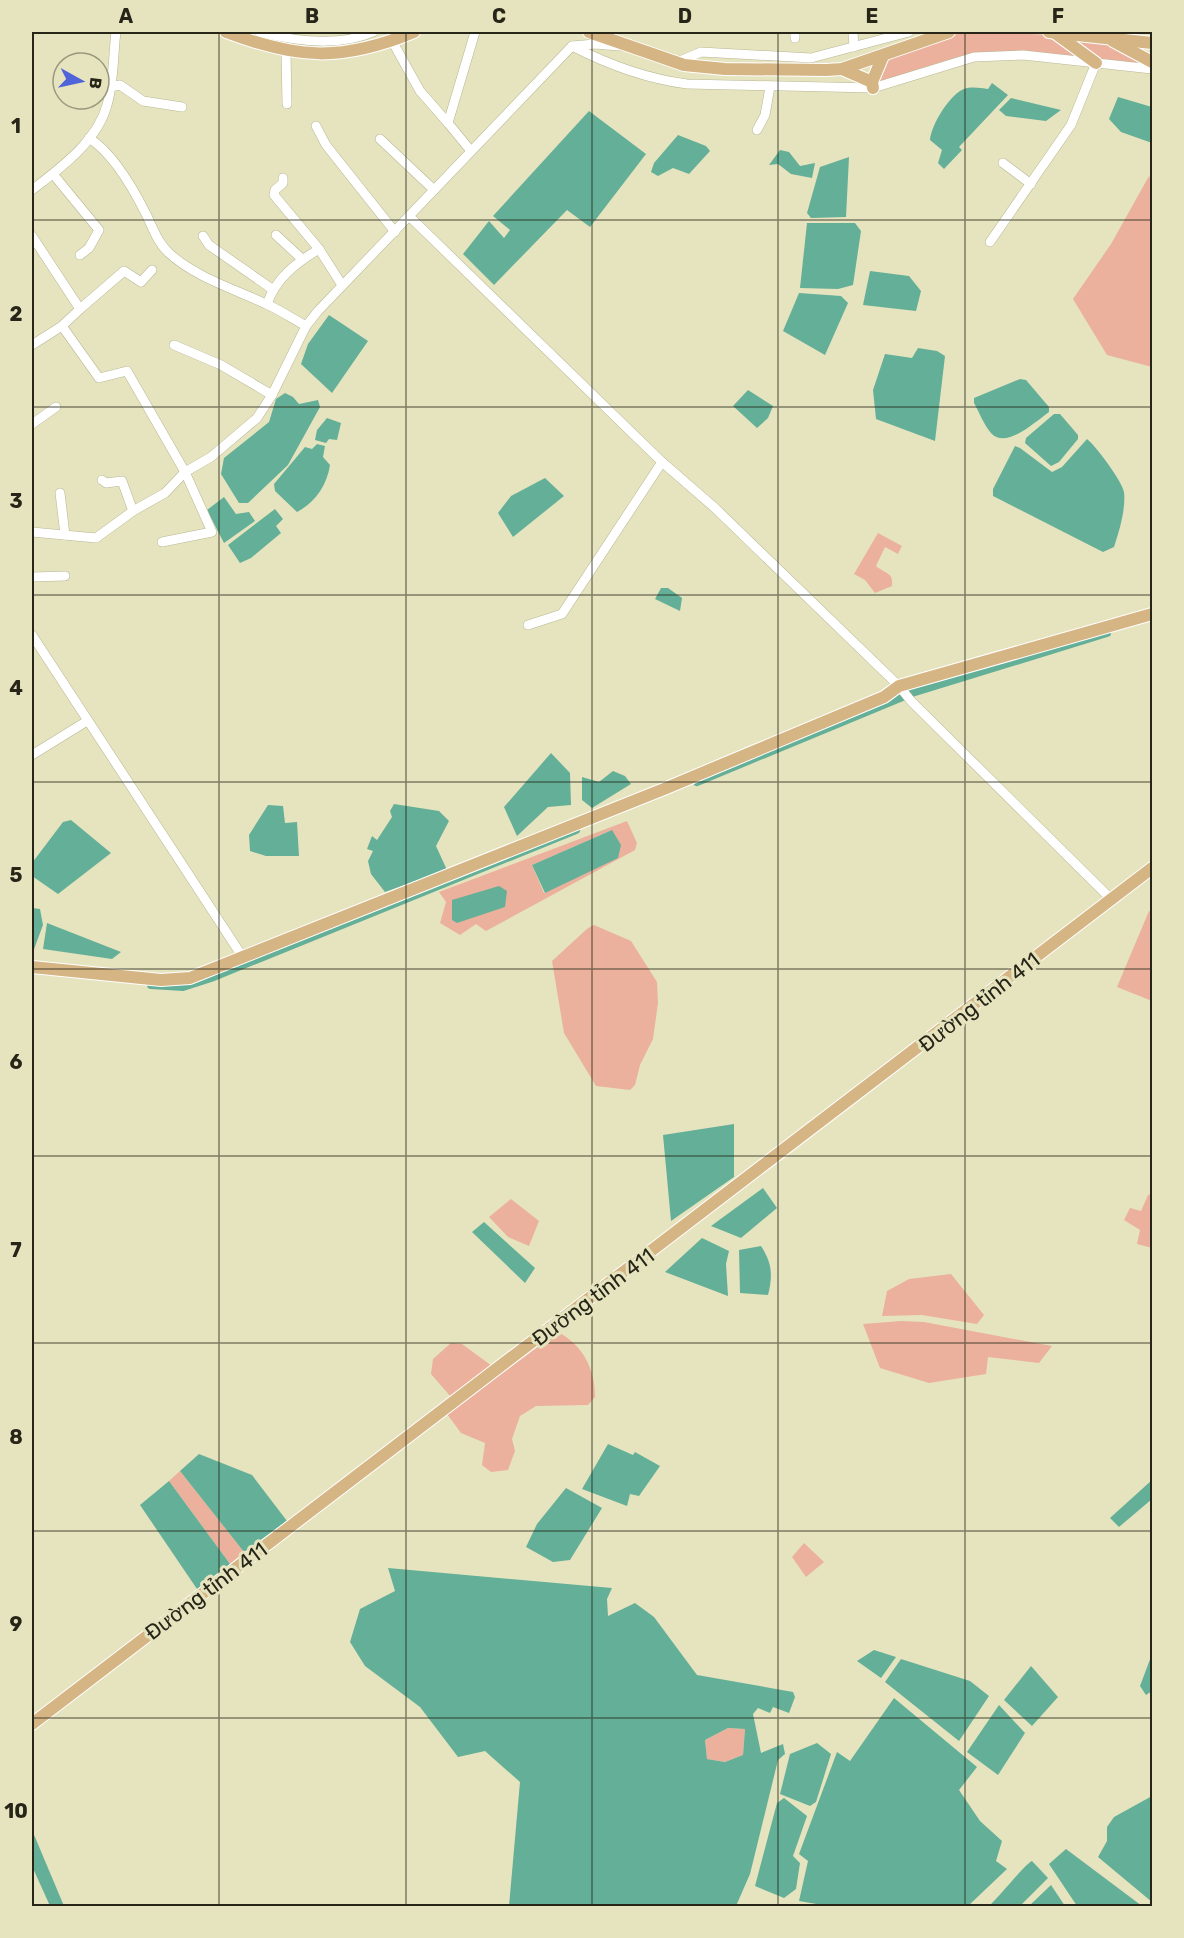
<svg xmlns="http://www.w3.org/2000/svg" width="1184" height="1938" font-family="Rubik,sans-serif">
<rect width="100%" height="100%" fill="#e6e4bf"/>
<g fill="#ebb19d" fill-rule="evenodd">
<path d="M 978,32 L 1055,35 L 1090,60 L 1025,52 L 966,55 L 876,84 L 888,57 L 954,34 Z"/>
<path d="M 1064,35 L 1102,39 L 1152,65 L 1097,61 Z"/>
<path d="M 1149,176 L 1152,183 L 1152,367 L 1107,355 L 1073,299 L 1111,244 Z"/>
<path d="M 878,533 L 902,546 L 898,554 L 885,547 L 876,566 C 885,574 894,572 892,586 L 875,593 L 865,580 L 854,574 Z"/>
<path d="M 627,821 L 637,843 L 635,850 L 486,931 L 476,924 L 460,935 L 440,923 L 446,902 L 439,892 ZM 612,830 L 545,893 L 544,893 L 532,865 Z"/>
<path d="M 1149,911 L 1152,913 L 1152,1001 L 1117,987 Z"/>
<path d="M 594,925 L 631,941 L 657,982 L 658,1003 L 653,1039 L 640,1065 L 635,1085 L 630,1090 L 596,1086 L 564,1033 L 552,961 L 588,928 Z"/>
<path d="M 1152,1194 L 1152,1248 L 1137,1244 L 1140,1230 L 1124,1220 L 1130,1208 L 1141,1211 L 1148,1195 Z"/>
<path d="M 511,1199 L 539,1221 L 529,1246 L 508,1237 L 489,1217 Z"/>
<path d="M 951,1274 L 984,1315 L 977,1324 L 922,1315 L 882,1316 L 887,1291 L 909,1279 Z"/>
<path d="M 901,1321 L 924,1322 L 1052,1346 L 1039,1363 L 988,1357 L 986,1374 L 929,1383 L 880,1368 L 863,1324 Z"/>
<path d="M 558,1332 C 583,1345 595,1369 595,1397 L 588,1405 L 536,1406 L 520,1416 L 512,1439 L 515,1451 L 508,1470 L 491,1472 L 482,1465 L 485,1443 L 461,1433 L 447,1414 Z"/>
<path d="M 451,1343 L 462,1344 L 492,1366 L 451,1397 L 431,1374 L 433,1359 Z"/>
<path d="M 180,1471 L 244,1552 L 230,1564 L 169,1481 Z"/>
<path d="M 804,1543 L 824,1562 L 806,1577 L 792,1557 Z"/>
<path d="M 728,1728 L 745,1729 L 743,1755 L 725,1762 L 707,1759 L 705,1740 Z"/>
</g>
<g fill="#64af98" fill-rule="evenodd">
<path d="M 992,83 L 1008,95 L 959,147 L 962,150 L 944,169 L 938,163 L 942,150 L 930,140 C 931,125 950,94 964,89 C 971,86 981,88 988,89 Z"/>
<path d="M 1118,97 L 1152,107 L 1152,143 L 1121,132 L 1109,119 Z"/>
<path d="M 1011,98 L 1061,110 L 1046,121 L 1006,116 L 999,110 Z"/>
<path d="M 589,111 L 646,154 L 590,227 L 567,210 L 494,285 L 463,254 L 489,221 L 504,238 L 510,230 L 493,216 Z"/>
<path d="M 678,135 L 706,146 L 710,151 L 689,174 L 673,168 L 658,176 L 651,172 L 654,163 Z"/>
<path d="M 780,150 L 789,152 L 800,166 L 815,163 L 812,178 L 791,174 L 778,164 L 769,165 Z"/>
<path d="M 849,157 L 846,217 L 811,218 L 807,213 L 820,167 Z"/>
<path d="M 807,223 L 855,223 L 861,231 L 853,285 L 838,289 L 800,288 Z"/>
<path d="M 870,271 L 909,276 L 921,291 L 916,311 L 863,305 Z"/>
<path d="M 799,293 L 841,296 L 848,303 L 825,355 L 783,331 Z"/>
<path d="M 329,315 L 368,341 L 332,393 L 301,364 L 308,344 Z"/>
<path d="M 918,348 L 937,351 L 945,356 L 935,441 L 876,419 L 873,390 L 885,354 L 912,358 Z"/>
<path d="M 1020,379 L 1026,380 L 1049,407 L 1049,412 C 1036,421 1006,450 991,433 C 984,425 979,412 974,403 L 974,398 Z"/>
<path d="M 748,390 L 773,406 L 768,418 L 757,428 L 733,406 Z"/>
<path d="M 285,393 L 293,397 L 299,404 L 318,400 L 320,407 L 288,465 L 248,503 L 239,503 L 221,474 L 224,458 L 269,422 L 276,399 Z"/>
<path d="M 1054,414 L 1060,414 L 1078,435 L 1078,439 L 1059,462 L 1051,466 L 1025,443 L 1026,438 Z"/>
<path d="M 327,418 L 341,423 L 337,440 L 329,439 L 326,443 L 315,440 L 317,430 Z"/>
<path d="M 1087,439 C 1096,446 1122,481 1124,492 C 1126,509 1119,532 1114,547 L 1103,552 L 993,496 L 993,489 L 1015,446 L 1020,448 L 1052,472 L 1062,467 Z"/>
<path d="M 317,444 L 325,446 L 323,457 L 330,465 C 327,485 315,503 297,512 L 275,491 L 274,484 L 305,447 L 312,449 Z"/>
<path d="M 545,478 L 564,496 L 513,537 L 498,513 L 511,496 Z"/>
<path d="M 224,497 L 236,514 L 249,512 L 255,521 L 224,543 L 207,510 Z"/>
<path d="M 275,509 L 283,519 L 276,526 L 281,533 L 251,558 L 240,563 L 228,545 Z"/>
<path d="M 661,588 L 668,588 L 682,598 L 680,611 L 655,599 Z"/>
<path d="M 551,753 L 570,773 L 571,805 L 548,807 L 517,836 L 504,807 Z"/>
<path d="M 613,771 L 625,776 L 631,784 L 592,808 L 582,800 L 582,777 L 599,782 Z"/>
<path d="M 394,804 L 439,811 L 449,821 L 436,846 L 447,870 L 385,892 L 371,874 L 368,861 L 373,851 L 367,849 L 372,836 L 377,840 L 392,817 L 390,811 Z"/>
<path d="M 268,805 L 283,806 L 285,823 L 297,822 L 299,856 L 266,856 L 250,851 L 249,835 Z"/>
<path d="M 71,820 L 111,853 L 58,894 L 32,876 L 32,863 L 63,822 Z"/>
<path d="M 612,830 L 621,845 L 618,858 L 545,893 L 532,865 Z"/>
<path d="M 499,886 L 507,891 L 505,907 L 457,923 L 452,920 L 452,900 Z"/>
<path d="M 32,908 L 40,909 L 43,925 L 33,952 Z"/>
<path d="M 47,923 L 121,952 L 112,959 L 43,949 Z"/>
<path d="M 734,1124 L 734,1177 L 671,1221 L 663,1135 Z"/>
<path d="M 763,1188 L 777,1208 L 741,1238 L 711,1226 Z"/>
<path d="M 484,1222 L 535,1268 L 525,1283 L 472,1232 Z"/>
<path d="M 702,1238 L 729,1251 L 726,1264 L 728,1296 L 665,1272 Z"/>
<path d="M 761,1246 C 772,1263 773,1275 768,1295 L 740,1293 L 739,1250 Z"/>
<path d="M 608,1444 L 633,1455 L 635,1452 L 660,1466 L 639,1496 L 630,1494 L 627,1506 L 582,1489 Z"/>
<path d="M 199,1454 L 252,1475 L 287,1521 L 244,1552 L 180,1471 Z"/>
<path d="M 1152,1480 L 1152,1499 L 1119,1527 L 1110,1518 Z"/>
<path d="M 169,1481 L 230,1564 L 197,1589 L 140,1505 Z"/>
<path d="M 566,1488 L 602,1508 L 570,1560 L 553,1562 L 526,1547 L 537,1524 Z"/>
<path d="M 388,1568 L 612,1588 L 607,1599 L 608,1616 L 635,1603 L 654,1617 L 697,1675 L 793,1692 L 795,1697 L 789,1713 L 773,1707 L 770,1713 L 758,1708 L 753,1714 L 761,1753 L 783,1744 L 785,1754 L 778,1760 L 750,1874 L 736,1906 L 509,1906 L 520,1782 L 485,1751 L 458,1757 L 420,1707 L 365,1666 L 350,1642 L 360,1609 L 395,1591 ZM 728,1728 L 745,1729 L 743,1755 L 725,1762 L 707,1759 L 705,1740 Z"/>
<path d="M 874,1650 L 896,1657 L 881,1678 L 857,1661 Z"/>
<path d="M 1152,1654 L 1152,1691 L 1146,1695 L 1140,1686 Z"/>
<path d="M 901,1659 L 970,1681 L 989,1696 L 959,1741 L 885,1682 Z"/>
<path d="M 1031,1666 L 1058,1697 L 1032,1726 L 1004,1700 Z"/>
<path d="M 894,1698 L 977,1767 L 959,1790 L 980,1821 L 1002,1841 L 996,1861 L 1007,1869 L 968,1906 L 828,1906 L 799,1901 L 808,1861 L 799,1854 L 837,1752 L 850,1761 Z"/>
<path d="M 999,1705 L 1025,1733 L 998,1775 L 967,1752 Z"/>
<path d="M 817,1743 L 831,1754 L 816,1802 L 810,1806 L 780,1794 L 790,1754 Z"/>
<path d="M 1152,1796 L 1152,1902 L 1098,1857 L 1107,1841 L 1107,1827 L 1114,1817 Z"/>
<path d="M 784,1798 L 807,1816 L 793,1856 L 800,1863 L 796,1889 L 784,1898 L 755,1886 L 777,1803 Z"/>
<path d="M 32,1830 L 64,1906 L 50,1906 L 32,1866 Z"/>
<path d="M 1066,1849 L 1142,1906 L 1077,1906 L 1049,1864 Z"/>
<path d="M 1032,1861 L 1048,1878 L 1020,1906 L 989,1906 C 999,1897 1026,1863 1032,1861 Z"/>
<path d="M 1051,1885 L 1065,1906 L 1029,1906 Z"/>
</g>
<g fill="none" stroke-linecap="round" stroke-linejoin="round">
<g stroke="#64af98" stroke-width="8">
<path d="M 697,782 L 912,693 L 1107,633"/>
<path d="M 151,985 L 183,987 L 211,978 L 576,830"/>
</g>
<g stroke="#b8b793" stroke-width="10">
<g id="minor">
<path d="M 259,32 C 294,41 339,47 373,32"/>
<path d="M 795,32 L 795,38"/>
<path d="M 853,32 L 854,47"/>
<path d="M 391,39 L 420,91 L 448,123"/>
<path d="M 572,46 C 607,64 648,79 687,84 L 873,88 L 974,57 L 1023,55 L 1152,69"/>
<path d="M 286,51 L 287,104"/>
<path d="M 675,63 L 701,52 L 811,58 L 909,32"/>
<path d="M 110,87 L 120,85 L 143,101 L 182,107"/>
<path d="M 316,126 L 326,145 L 395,232"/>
<path d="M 757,130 L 765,115 L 770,87"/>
<path d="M 89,138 C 114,154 133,188 146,214 C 153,228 157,242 169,253 C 195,277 234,289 266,304 C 280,310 293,319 306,326"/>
<path d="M 380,139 L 434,190"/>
<path d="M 471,151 L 448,123 L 475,32"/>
<path d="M 1003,163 L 1031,184"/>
<path d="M 53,174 L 99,230 L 89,248 L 80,255"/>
<path d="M 283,178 L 283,183 L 275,190 L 274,195 L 319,249 L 342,285"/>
<path d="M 32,190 C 60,168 97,142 107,105 C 114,82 113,55 116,32"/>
<path d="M 409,216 L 662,462 L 715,508 L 899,686 L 911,701 L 1112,900"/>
<path d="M 276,235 L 302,259"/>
<path d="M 32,236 L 80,309 L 62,326 L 32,345"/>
<path d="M 203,236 L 209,245 L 272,289"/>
<path d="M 990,242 L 1071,125 L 1096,63"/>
<path d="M 267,304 C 276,278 296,263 319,249"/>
<path d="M 80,309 L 124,271 L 141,282 L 152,270"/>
<path d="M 62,326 L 99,378 L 127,371 L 185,472 L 212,532 L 162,542"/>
<path d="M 174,345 L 221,365 L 272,395"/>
<path d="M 32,424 L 56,407"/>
<path d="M 102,480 L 106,483 L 122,481 L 133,511"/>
<path d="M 60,493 L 65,535"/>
<path d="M 32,532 L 96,538 L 133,511 L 165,493 L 185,472 L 211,457 L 257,418 L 272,395 L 306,326 L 318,311 L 572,46 L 595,44 L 619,46"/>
<path d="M 32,577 L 65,576"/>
<path d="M 528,625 L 562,614 L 662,462"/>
<path d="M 32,635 L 242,956"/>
<path d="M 32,755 L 87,721"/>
</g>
</g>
<g stroke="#fff" stroke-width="14">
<g id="major">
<path d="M 226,32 C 298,59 341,62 414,32"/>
<path d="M 589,32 L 684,65 L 725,69 L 826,70 L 842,69 L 949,32"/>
<path d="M 1049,32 L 1152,43"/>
<path d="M 1055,33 L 1096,63"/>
<path d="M 1113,41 L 1152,62"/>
<path d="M 842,69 L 872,82"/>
<path d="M 873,88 L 872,82 L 883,56"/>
<path d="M 32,967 L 161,980 L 190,978 L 664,789 L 884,697 L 899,686 L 1152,614"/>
<path d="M 32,1724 L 1152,868"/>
</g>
</g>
<use href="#minor" stroke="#fff" stroke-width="9"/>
<use href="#major" stroke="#d6b585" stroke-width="12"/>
</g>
<path fill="none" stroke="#262517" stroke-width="1.5" stroke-opacity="0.55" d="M 219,32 L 219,1906M 406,32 L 406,1906M 592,32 L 592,1906M 778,32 L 778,1906M 965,32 L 965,1906M 32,220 L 1152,220M 32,407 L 1152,407M 32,595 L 1152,595M 32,782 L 1152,782M 32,969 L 1152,969M 32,1156 L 1152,1156M 32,1343 L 1152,1343M 32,1531 L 1152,1531M 32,1718 L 1152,1718"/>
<g text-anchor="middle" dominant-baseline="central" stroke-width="6" stroke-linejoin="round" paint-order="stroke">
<g font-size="21" fill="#262517" stroke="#e6e4bf">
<text transform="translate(979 1002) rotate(-38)">Đường tỉnh 411</text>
<text transform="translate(593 1297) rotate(-37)">Đường tỉnh 411</text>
<text transform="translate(206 1591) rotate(-37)">Đường tỉnh 411</text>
</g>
</g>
<rect width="1184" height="1938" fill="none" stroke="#e6e4bf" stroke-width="66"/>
<g transform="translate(81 81) rotate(98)"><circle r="28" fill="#e6e4bf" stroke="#99987c" stroke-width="1.5"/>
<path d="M0-4.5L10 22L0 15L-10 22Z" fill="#4f64d9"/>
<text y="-9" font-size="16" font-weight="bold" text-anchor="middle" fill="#262517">B</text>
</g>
<rect x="33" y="33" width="1118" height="1872" fill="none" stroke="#262517" stroke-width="2"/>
<g font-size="20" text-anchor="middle" font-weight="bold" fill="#262517">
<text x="126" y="23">A</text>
<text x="312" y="23">B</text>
<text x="499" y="23">C</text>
<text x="685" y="23">D</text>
<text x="872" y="23">E</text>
<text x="1058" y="23">F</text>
<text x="16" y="133">1</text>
<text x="16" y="321">2</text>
<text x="16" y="508">3</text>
<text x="16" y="695">4</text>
<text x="16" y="882">5</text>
<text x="16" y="1069">6</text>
<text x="16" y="1257">7</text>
<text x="16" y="1444">8</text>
<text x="16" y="1631">9</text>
<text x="16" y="1818">10</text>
</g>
</svg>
